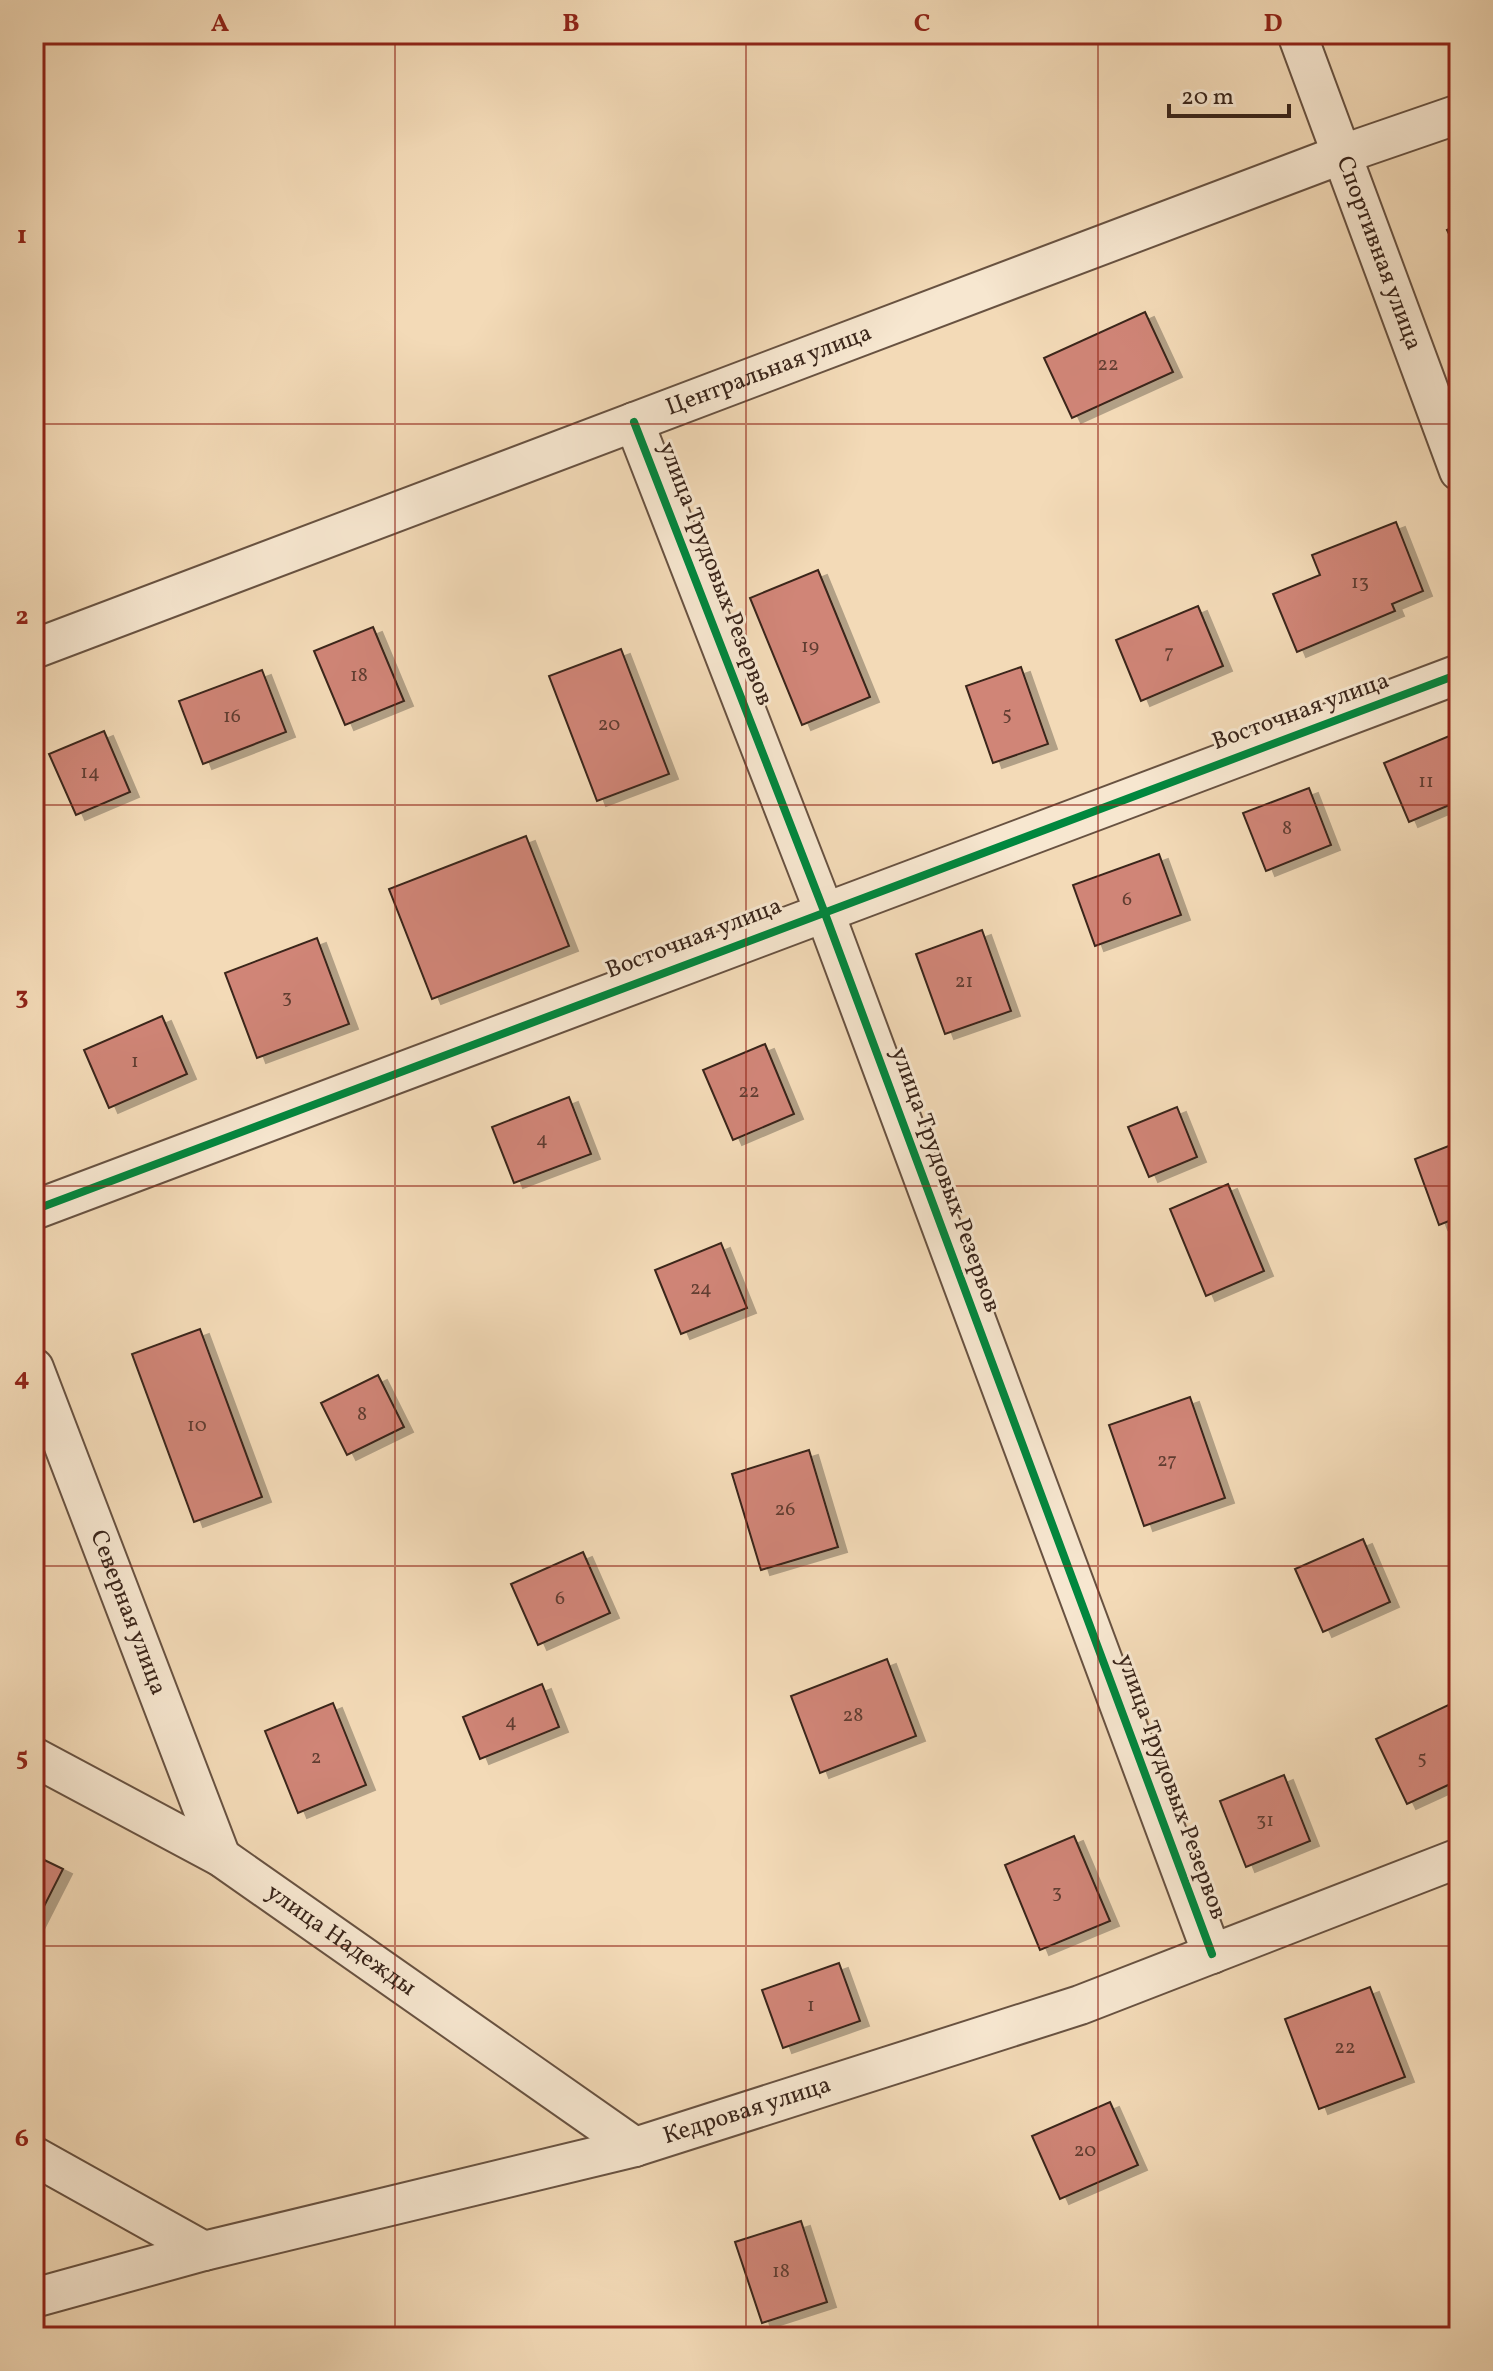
<svg xmlns="http://www.w3.org/2000/svg" width="1493" height="2371" font-family="Vollkorn,serif">
<defs>
<filter id="shadow"><feDropShadow dx="9" dy="5" stdDeviation="0" flood-color="#0004"/></filter>
</defs>
<rect width="100%" height="100%" fill="#f3dab7"/>
<filter id="stains"><feTurbulence type="fractalNoise" baseFrequency=".0025" numOctaves="4"/><feColorMatrix values="0 0 0 0 .2 0 0 0 0 .09 0 0 0 0 .02 0 0 0 .5 -.17"/></filter>
<radialGradient id="worn" r=".72"><stop offset=".6" stop-color="#630" stop-opacity="0"/><stop offset="1" stop-color="#630" stop-opacity=".3"/></radialGradient>
<g fill="#d08577" stroke="#3a251a" stroke-width="2" filter="url(#shadow)">
<path d="M 1459,224 L 1459,254 L 1447,230 Z"/>
<path d="M 1145,312 L 1173,372 L 1072,418 L 1044,358 Z"/>
<path d="M 1396,522 L 1423,591 L 1392,604 L 1395,611 L 1297,652 L 1273,594 L 1320,575 L 1312,555 Z"/>
<path d="M 818,570 L 870,697 L 802,725 L 750,598 Z"/>
<path d="M 1198,606 L 1223,666 L 1141,701 L 1116,640 Z"/>
<path d="M 373,627 L 404,701 L 345,725 L 314,651 Z"/>
<path d="M 621,649 L 669,774 L 597,801 L 549,676 Z"/>
<path d="M 1021,667 L 1048,744 L 993,763 L 966,686 Z"/>
<path d="M 262,670 L 286,732 L 203,764 L 179,701 Z"/>
<path d="M 104,731 L 130,792 L 76,815 L 49,754 Z"/>
<path d="M 1459,732 L 1459,801 L 1409,822 L 1384,763 Z"/>
<path d="M 1309,788 L 1331,845 L 1266,871 L 1243,813 Z"/>
<path d="M 526,836 L 569,946 L 432,999 L 389,889 Z"/>
<path d="M 1159,854 L 1181,915 L 1095,946 L 1073,885 Z"/>
<path d="M 982,930 L 1011,1011 L 945,1034 L 916,954 Z"/>
<path d="M 317,938 L 349,1024 L 257,1058 L 225,973 Z"/>
<path d="M 162,1016 L 187,1074 L 109,1108 L 84,1050 Z"/>
<path d="M 765,1044 L 794,1114 L 733,1140 L 703,1070 Z"/>
<path d="M 569,1097 L 591,1154 L 514,1183 L 492,1127 Z"/>
<path d="M 1177,1107 L 1197,1157 L 1149,1177 L 1128,1127 Z"/>
<path d="M 1459,1142 L 1459,1217 L 1439,1225 L 1415,1159 Z"/>
<path d="M 1228,1184 L 1264,1271 L 1206,1296 L 1170,1209 Z"/>
<path d="M 721,1243 L 747,1308 L 681,1334 L 655,1270 Z"/>
<path d="M 200,1329 L 262,1497 L 194,1522 L 132,1354 Z"/>
<path d="M 378,1375 L 404,1427 L 347,1455 L 321,1403 Z"/>
<path d="M 1190,1397 L 1225,1498 L 1144,1526 L 1109,1425 Z"/>
<path d="M 809,1450 L 838,1547 L 761,1570 L 732,1474 Z"/>
<path d="M 1363,1539 L 1390,1602 L 1323,1632 L 1295,1569 Z"/>
<path d="M 583,1552 L 610,1613 L 538,1645 L 511,1584 Z"/>
<path d="M 887,1659 L 916,1736 L 820,1773 L 791,1696 Z"/>
<path d="M 542,1684 L 559,1727 L 480,1759 L 463,1717 Z"/>
<path d="M 1459,1700 L 1459,1780 L 1407,1804 L 1376,1739 Z"/>
<path d="M 333,1703 L 366,1785 L 298,1813 L 265,1731 Z"/>
<path d="M 1284,1775 L 1310,1841 L 1246,1867 L 1220,1801 Z"/>
<path d="M 1074,1836 L 1110,1921 L 1040,1950 L 1005,1865 Z"/>
<path d="M 34,1855 L 63,1869 L 34,1926 Z"/>
<path d="M 839,1963 L 860,2021 L 783,2048 L 762,1990 Z"/>
<path d="M 1370,1987 L 1405,2077 L 1319,2109 L 1285,2019 Z"/>
<path d="M 1110,2102 L 1138,2165 L 1060,2199 L 1032,2136 Z"/>
<path d="M 801,2221 L 827,2302 L 762,2323 L 735,2242 Z"/>
</g>
<g fill="none" stroke-linecap="round" stroke-linejoin="round">
<g stroke="#685241" stroke-width="42">
<g id="minor">
<path id="s1" d="M 1297,34 L 1459,471"/>
<path d="M 634,422 L 824,911 L 1212,1954"/>
<path id="s2" d="M 34,649 L 1340,155 L 1459,114"/>
<path d="M 34,1210 L 1459,674"/>
<path id="s3" d="M 34,1368 L 221,1857"/>
<path id="s4" d="M 34,1757 L 221,1857 L 635,2147"/>
<path id="s5" d="M 34,2156 L 204,2251 L 635,2147 L 1080,2005 L 1459,1858"/>
<path d="M 34,2298 L 204,2251"/>
</g>
</g>
<use href="#minor" stroke="#f7e7d0" stroke-width="38"/>
<g stroke="#f7e7d0" stroke-width="13">
<g id="cycleway">
<path d="M 634,422 L 824,911 L 1212,1954"/>
<path d="M 34,1210 L 1459,674"/>
</g>
</g>
<use href="#cycleway" stroke="#00873e" stroke-width="8"/>
</g>
<path fill="none" stroke="#8f2418" stroke-width="2" stroke-opacity="0.55" d="M 395,34 L 395,2337M 746,34 L 746,2337M 1098,34 L 1098,2337M 34,424 L 1459,424M 34,805 L 1459,805M 34,1186 L 1459,1186M 34,1566 L 1459,1566M 34,1946 L 1459,1946"/>
<g text-anchor="middle" dominant-baseline="central" stroke-width="6" stroke-linejoin="round" paint-order="stroke">
<g font-size="20" fill="#603d31">
<text x="1108" y="365">22</text>
<text x="1360" y="583">13</text>
<text x="810" y="647">19</text>
<text x="1169" y="653">7</text>
<text x="359" y="676">18</text>
<text x="1007" y="715">5</text>
<text x="232" y="717">16</text>
<text x="609" y="725">20</text>
<text x="90" y="773">14</text>
<text x="1426" y="782">11</text>
<text x="1287" y="829">8</text>
<text x="1127" y="900">6</text>
<text x="964" y="982">21</text>
<text x="287" y="998">3</text>
<text x="135" y="1062">1</text>
<text x="749" y="1092">22</text>
<text x="542" y="1140">4</text>
<text x="701" y="1289">24</text>
<text x="362" y="1415">8</text>
<text x="197" y="1426">10</text>
<text x="1167" y="1461">27</text>
<text x="785" y="1510">26</text>
<text x="560" y="1599">6</text>
<text x="853" y="1716">28</text>
<text x="511" y="1722">4</text>
<text x="316" y="1758">2</text>
<text x="1422" y="1759">5</text>
<text x="1265" y="1821">31</text>
<text x="1057" y="1893">3</text>
<text x="811" y="2006">1</text>
<text x="1345" y="2048">22</text>
<text x="1085" y="2151">20</text>
<text x="781" y="2272">18</text>
</g>
<g font-size="24" fill="#3a251a" stroke="#f7e7d0">
<text stroke="none"><textPath href="#s1" startOffset="234">Спортивная улица</textPath></text>
<text stroke="none"><textPath href="#s2" startOffset="786">Центральная улица</textPath></text>
<text transform="translate(715 574) rotate(69)">улица Трудовых Резервов</text>
<text transform="translate(1301 712) rotate(-20)">Восточная улица</text>
<text transform="translate(694 939) rotate(-21)">Восточная улица</text>
<text transform="translate(945 1180) rotate(70)">улица Трудовых Резервов</text>
<text stroke="none"><textPath href="#s3" startOffset="262">Северная улица</textPath></text>
<text transform="translate(1171 1787) rotate(70)">улица Трудовых Резервов</text>
<text stroke="none"><textPath href="#s4" startOffset="358">улица Надежды</textPath></text>
<text stroke="none"><textPath href="#s5" startOffset="756">Кедровая улица</textPath></text>
</g>
</g>
<rect width="1493" height="2371" fill="none" stroke="#f3dab7" stroke-width="88"/>
<path d="M1169 104v12h120v-12" fill="none" stroke="#3a251a" stroke-width="4"/>
<text x="1181" y="104" font-size="24" fill="#3a251a" stroke="#f7e7d0" stroke-width="6" paint-order="stroke">20 m</text>
<rect x="44" y="44" width="1405" height="2283" fill="none" stroke="#8f2418" stroke-width="3"/>
<g font-size="26" text-anchor="middle" font-weight="bold" fill="#8f2418">
<text x="220" y="31">A</text>
<text x="571" y="31">B</text>
<text x="922" y="31">C</text>
<text x="1273" y="31">D</text>
<text x="22" y="243">1</text>
<text x="22" y="624">2</text>
<text x="22" y="1004">3</text>
<text x="22" y="1385">4</text>
<text x="22" y="1765">5</text>
<text x="22" y="2146">6</text>
</g>
<rect width="100%" height="100%" filter="url(#stains)"/>
<rect width="100%" height="100%" fill="url(#worn)"/>
</svg>
